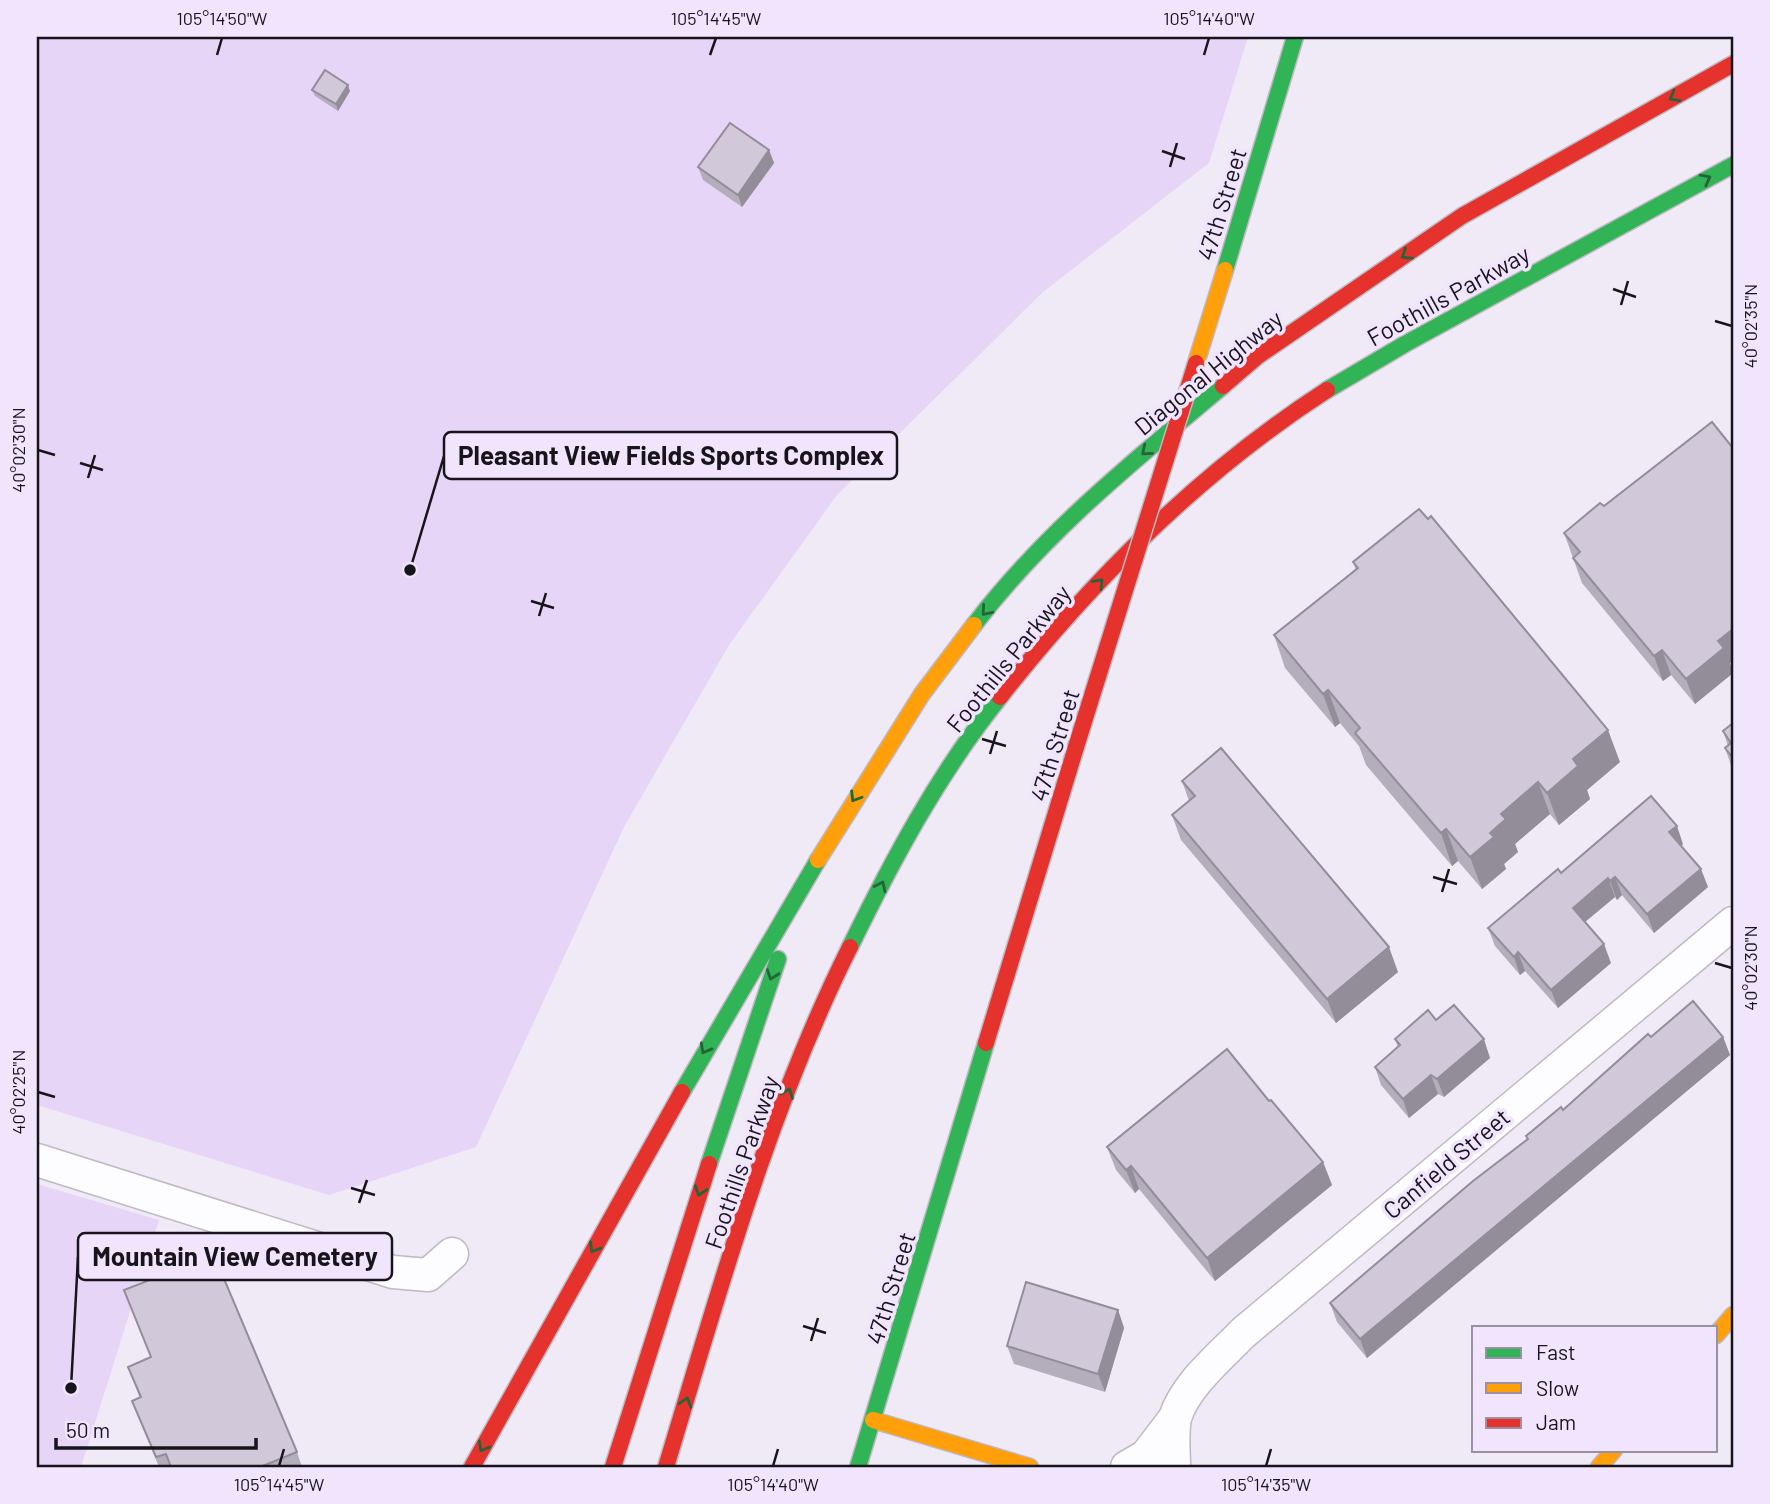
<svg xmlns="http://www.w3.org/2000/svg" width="1770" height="1504" font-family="Barlow,sans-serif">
<rect width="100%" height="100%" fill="#f0eaf7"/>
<g fill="#e6d5f7">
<path d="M 37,37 L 1248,37 L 1209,163 L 1043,292 L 837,495 L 729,645 L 624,827 L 476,1147 L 329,1195 L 37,1105 Z"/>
<path d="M 37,1184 L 159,1220 L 81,1467 L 37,1467 Z"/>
</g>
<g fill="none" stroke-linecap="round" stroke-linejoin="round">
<g stroke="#beb9c3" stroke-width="35">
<g id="street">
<path d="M 37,1160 L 393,1272 L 428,1275 L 452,1254"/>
<path d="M 1127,1467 L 1146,1456 L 1175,1418"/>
<path d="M 1174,1467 C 1174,1452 1172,1433 1175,1418 C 1185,1385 1220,1357 1243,1333 L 1733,923"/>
</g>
</g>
<g stroke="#beb9c3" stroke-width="19">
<g id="fast">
<path d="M 1225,270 L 1295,37"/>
<path d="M 1327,390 L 1405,344 L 1733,165"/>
<path d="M 974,625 C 1045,532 1135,460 1223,386"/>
<path d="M 850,947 C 893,859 939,773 1000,697"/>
<path d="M 682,1092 L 818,860"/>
<path d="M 709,1164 L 778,959"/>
<path d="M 858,1467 L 986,1043"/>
</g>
</g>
<g stroke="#beb9c3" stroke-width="19">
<g id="slow">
<path d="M 818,860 L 922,694 L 974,625"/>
<path d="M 1716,1335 L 1733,1315"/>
<path d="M 873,1420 L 1030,1467"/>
<path d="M 1599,1467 L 1614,1450"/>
</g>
</g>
<g stroke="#beb9c3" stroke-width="19">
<g id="jam">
<path d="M 1223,386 L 1258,356 L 1462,216 L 1733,64"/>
<path d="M 1000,697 C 1093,579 1200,472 1327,390"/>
<path d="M 986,1043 L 1076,747"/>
<path d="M 472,1467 L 682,1092"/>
<path d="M 613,1467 L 709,1164"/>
<path d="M 666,1467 C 719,1292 768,1111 850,947"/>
</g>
</g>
<use href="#street" stroke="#fdfcfe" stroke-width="32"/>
<use href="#fast" stroke="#30b455" stroke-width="16"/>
<use href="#slow" stroke="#ff9f0a" stroke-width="16"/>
<use href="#jam" stroke="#e5322d" stroke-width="16"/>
<g stroke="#beb9c3" stroke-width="19" stroke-linecap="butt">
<path id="slow-bridge" d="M 1196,363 L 1225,270"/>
</g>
<g stroke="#beb9c3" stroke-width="19" stroke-linecap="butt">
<path id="jam-bridge" d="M 1076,747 L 1196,363"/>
</g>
<use href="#slow-bridge" stroke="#ff9f0a" stroke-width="16"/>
<use href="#jam-bridge" stroke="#e5322d" stroke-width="16"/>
</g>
<g fill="#b4adbb">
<path d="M 312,90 L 350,91 L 338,111 L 315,96 Z"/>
<path d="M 769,150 L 774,163 L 742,207 L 703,180 L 698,167 Z"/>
<path d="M 1733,448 L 1733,661 L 1730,663 L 1733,673 L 1695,704 L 1671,675 L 1663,681 L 1582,583 L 1564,533 Z"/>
<path d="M 1353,562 L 1620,762 L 1587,790 L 1590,799 L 1559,825 L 1550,814 L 1515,844 L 1518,852 L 1504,864 L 1506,869 L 1482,889 L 1458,861 L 1452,866 L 1366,765 L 1359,746 L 1340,723 L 1335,727 L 1285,668 L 1274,635 L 1356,570 Z"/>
<path d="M 1733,723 L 1733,771 L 1725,748 L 1728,746 L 1723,731 Z"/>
<path d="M 1182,781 L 1398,972 L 1336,1023 L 1181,840 L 1172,815 L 1189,801 Z"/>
<path d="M 1683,844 L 1681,846 L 1708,887 L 1654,933 L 1622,895 L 1617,900 L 1615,897 L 1585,922 L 1611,963 L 1558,1008 L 1525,971 L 1520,975 L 1495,946 L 1488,928 Z"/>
<path d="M 1436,1020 L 1490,1058 L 1444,1097 L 1438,1094 L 1409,1118 L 1381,1085 L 1375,1067 L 1398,1047 L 1395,1039 Z"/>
<path d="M 1651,1037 L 1723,1037 L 1730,1055 L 1367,1358 L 1337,1322 L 1330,1303 L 1527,1139 L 1526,1136 L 1563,1110 Z"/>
<path d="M 1269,1101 L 1323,1162 L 1332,1185 L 1215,1281 L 1139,1189 L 1135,1193 L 1116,1170 L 1107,1147 Z"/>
<path d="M 1118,1310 L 1124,1328 L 1105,1392 L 1014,1364 L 1007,1346 Z"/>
<path d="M 128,1367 L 297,1452 L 302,1467 L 159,1467 L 132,1401 L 140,1398 Z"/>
</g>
<g fill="#928d98">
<path d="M 348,85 L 350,91 L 338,111 L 336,104 Z"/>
<path d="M 769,150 L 774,163 L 742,207 L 738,195 Z"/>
<path d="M 1733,629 L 1733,661 L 1730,663 L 1733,673 L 1695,704 L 1686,679 L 1718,641 Z"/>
<path d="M 1662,650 L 1671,675 L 1663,681 L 1654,656 Z"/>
<path d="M 1328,690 L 1340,723 L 1335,727 L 1323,694 Z"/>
<path d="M 1608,730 L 1620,762 L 1587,790 L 1590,799 L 1559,825 L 1547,793 L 1573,759 Z"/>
<path d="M 1538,782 L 1550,814 L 1515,844 L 1518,852 L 1504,864 L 1506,869 L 1482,889 L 1470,857 L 1490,833 L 1501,814 Z"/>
<path d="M 1677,826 L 1683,844 L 1676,851 L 1669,832 Z"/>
<path d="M 1446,829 L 1458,861 L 1452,866 L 1441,833 Z"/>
<path d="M 1701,869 L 1708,887 L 1654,933 L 1647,914 Z"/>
<path d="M 1615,877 L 1622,895 L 1617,900 L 1610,881 Z"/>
<path d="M 1608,878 L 1615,897 L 1580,926 L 1573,908 Z"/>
<path d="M 1604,944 L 1611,963 L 1558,1008 L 1551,990 Z"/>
<path d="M 1389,947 L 1398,972 L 1336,1023 L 1327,999 Z"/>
<path d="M 1518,952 L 1525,971 L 1520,975 L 1514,957 Z"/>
<path d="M 1723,1037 L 1730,1055 L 1367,1358 L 1360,1339 Z"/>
<path d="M 1484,1039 L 1490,1058 L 1444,1097 L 1437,1079 Z"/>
<path d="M 1431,1075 L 1438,1094 L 1409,1118 L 1403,1099 Z"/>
<path d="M 1323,1162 L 1332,1185 L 1215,1281 L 1207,1258 Z"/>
<path d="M 1131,1166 L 1139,1189 L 1135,1193 L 1126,1170 Z"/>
<path d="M 1118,1310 L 1124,1328 L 1105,1392 L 1098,1374 Z"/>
</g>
<g fill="#d1c9d9" stroke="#928d98" stroke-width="2">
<path d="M 325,70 L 348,85 L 336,104 L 312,90 Z"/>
<path d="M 730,123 L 769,150 L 738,195 L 698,167 Z"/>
<path d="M 1712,422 L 1733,448 L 1733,629 L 1718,641 L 1724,648 L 1686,679 L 1662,650 L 1654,656 L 1573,558 L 1580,552 L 1564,533 L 1600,503 L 1604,506 Z"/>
<path d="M 1419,509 L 1428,519 L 1431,516 L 1608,730 L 1573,759 L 1578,766 L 1547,793 L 1538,782 L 1501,814 L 1506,819 L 1490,833 L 1494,837 L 1470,857 L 1446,829 L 1441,833 L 1355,733 L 1360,728 L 1328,690 L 1323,694 L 1274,635 L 1358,568 L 1353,562 Z"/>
<path d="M 1733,723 L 1733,758 L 1725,748 L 1731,743 L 1723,731 Z"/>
<path d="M 1221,748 L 1389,947 L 1327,999 L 1172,815 L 1195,796 L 1182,781 Z"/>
<path d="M 1651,796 L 1677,826 L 1669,832 L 1701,869 L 1647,914 L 1615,877 L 1610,881 L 1608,878 L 1573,908 L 1604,944 L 1551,990 L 1518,952 L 1514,957 L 1488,928 L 1558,869 L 1561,873 Z"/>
<path d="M 1693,1001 L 1723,1037 L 1360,1339 L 1330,1303 L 1473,1181 L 1528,1139 L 1526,1136 L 1561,1107 L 1563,1110 L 1648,1034 L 1651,1037 Z"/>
<path d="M 1454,1005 L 1484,1039 L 1437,1079 L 1431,1075 L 1403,1099 L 1375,1067 L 1400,1045 L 1395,1039 L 1428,1010 L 1436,1020 Z"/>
<path d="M 1227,1049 L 1269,1101 L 1271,1100 L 1323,1162 L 1207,1258 L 1131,1166 L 1126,1170 L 1107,1147 Z"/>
<path d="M 214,1255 L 297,1452 L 260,1467 L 171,1467 L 166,1454 L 156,1457 L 132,1401 L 141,1397 L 128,1367 L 151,1357 L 124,1290 Z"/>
<path d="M 1026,1282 L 1118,1310 L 1098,1374 L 1007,1346 Z"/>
</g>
<defs><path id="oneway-chevron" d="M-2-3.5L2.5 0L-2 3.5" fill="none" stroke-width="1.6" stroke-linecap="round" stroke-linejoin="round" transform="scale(1.75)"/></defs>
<g stroke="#246438">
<use href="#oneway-chevron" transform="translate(1674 97) rotate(151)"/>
<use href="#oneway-chevron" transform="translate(1706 179) rotate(-28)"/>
<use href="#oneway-chevron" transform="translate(1406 255) rotate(146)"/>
<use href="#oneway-chevron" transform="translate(1146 451) rotate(140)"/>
<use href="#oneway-chevron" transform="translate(1099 583) rotate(-46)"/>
<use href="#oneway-chevron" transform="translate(986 611) rotate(131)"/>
<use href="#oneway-chevron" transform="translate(855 797) rotate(122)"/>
<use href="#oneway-chevron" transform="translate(881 886) rotate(-64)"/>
<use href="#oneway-chevron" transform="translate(772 975) rotate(110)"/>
<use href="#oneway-chevron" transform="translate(705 1049) rotate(119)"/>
<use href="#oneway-chevron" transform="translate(788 1093) rotate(-69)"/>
<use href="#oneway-chevron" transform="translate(700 1191) rotate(108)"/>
<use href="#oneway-chevron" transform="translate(594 1248) rotate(120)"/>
<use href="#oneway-chevron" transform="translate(686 1402) rotate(-73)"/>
<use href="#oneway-chevron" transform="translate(483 1447) rotate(119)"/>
</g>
<path fill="none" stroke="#17141b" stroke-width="2.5" d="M 217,55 L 222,38M 710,55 L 716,38M 1204,55 L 1209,38M 1162,151 L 1185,159M 1170,167 L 1177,143M 1613,289 L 1636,297M 1621,305 L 1628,281M 1715,321 L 1732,326M 38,450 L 55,455M 80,463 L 103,470M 88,478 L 95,455M 531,601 L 554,608M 539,616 L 546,593M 982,739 L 1006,746M 990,754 L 997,731M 1433,877 L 1457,884M 1442,892 L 1449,869M 1715,963 L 1732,968M 38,1092 L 55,1097M 351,1188 L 375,1195M 359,1203 L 367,1180M 803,1326 L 826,1333M 811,1341 L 818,1318M 279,1466 L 284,1449M 773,1466 L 778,1449M 1266,1466 L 1271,1449"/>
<g text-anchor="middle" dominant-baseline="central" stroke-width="7" stroke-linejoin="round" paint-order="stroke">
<g font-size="24" fill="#17141b" stroke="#f0e5fc">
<text transform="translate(1221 204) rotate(-73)">47th Street</text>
<text transform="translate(1448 295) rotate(-29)">Foothills Parkway</text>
<text transform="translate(1208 372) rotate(-39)">Diagonal Highway</text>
<text transform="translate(1008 658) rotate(-51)">Foothills Parkway</text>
<text transform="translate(1054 745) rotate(-73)">47th Street</text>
<text transform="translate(741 1162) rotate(-71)">Foothills Parkway</text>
<text transform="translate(1446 1163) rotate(-40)">Canfield Street</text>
<text transform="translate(890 1288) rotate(-73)">47th Street</text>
</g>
</g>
<path fill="none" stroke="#17141b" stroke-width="2.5" d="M410 570L444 456M71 1388L78 1257"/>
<g fill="#17141b" stroke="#f0e5fc" stroke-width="2.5">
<circle cx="410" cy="570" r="7"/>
<circle cx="71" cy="1388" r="7"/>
</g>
<g fill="#f0e5fc" stroke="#17141b" stroke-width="2.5">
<rect x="444" y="432" width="453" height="47" rx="7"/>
<rect x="78" y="1233" width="314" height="47" rx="7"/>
</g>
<g font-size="26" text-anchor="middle" font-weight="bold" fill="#17141b">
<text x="671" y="465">Pleasant View Fields Sports Complex</text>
<text x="235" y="1266">Mountain View Cemetery</text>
</g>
<rect width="1770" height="1504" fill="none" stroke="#f0e5fc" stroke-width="77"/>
<rect x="1472" y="1326" width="245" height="126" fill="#f0e5fc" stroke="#9991a2" stroke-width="2"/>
<rect x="1486" y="1348" width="35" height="10" fill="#30b455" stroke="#9991a2" stroke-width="2"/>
<text x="1536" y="1360" font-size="21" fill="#17141b">Fast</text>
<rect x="1486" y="1383" width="35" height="10" fill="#ff9f0a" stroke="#9991a2" stroke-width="2"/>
<text x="1536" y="1396" font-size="21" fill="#17141b">Slow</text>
<rect x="1486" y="1418" width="35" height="10" fill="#e5322d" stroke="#9991a2" stroke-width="2"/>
<text x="1536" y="1430" font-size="21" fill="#17141b">Jam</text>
<path d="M56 1438v10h200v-10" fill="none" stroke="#17141b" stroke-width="3.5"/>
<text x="66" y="1438" font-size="21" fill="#17141b" stroke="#f0e5fc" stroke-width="5" paint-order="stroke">50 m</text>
<rect x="38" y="38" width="1694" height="1428" fill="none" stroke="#17141b" stroke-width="2.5"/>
<g font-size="18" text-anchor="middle" fill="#17141b">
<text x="222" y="25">105°14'50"W</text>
<text x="716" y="25">105°14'45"W</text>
<text x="1209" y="25">105°14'40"W</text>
<text transform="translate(1751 326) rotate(-90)" y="6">40°02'35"N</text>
<text transform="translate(19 450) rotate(-90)" y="6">40°02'30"N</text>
<text transform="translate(1751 968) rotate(-90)" y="6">40°02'30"N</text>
<text transform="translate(19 1092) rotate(-90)" y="6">40°02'25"N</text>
<text x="279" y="1491">105°14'45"W</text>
<text x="773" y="1491">105°14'40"W</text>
<text x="1266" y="1491">105°14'35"W</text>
</g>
</svg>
